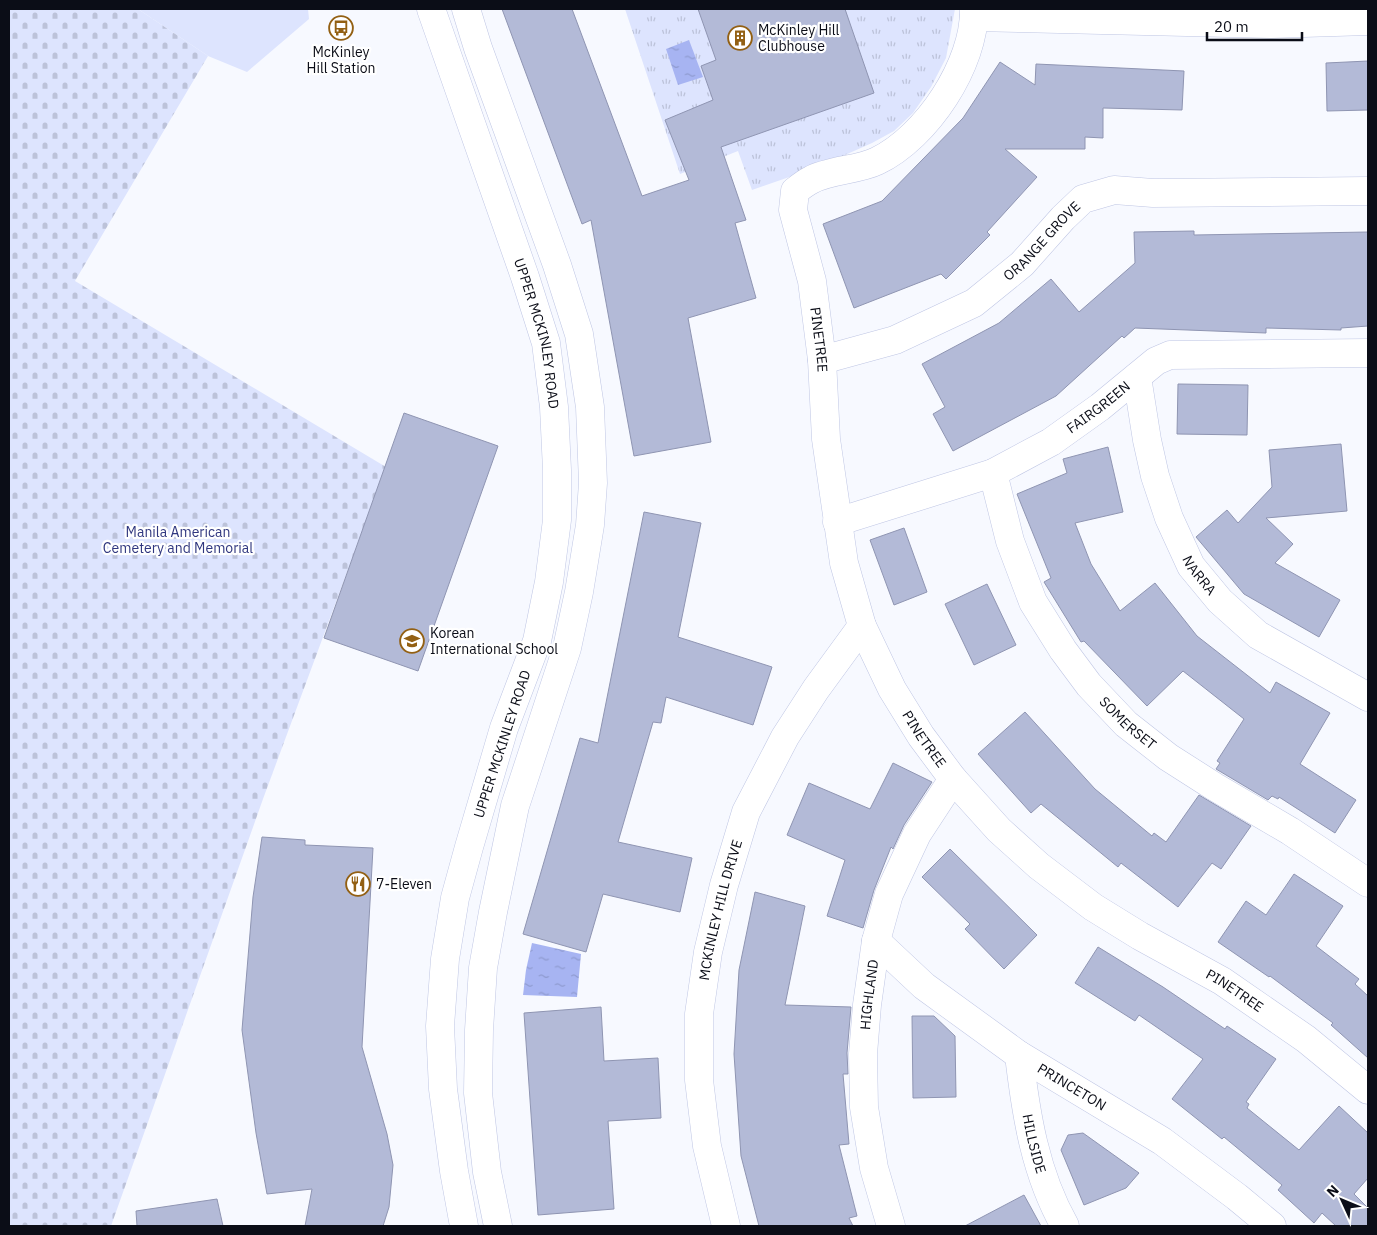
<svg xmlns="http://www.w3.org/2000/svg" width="1377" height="1235" font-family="'IBM Plex Sans',sans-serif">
<defs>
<pattern id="cemetery-stones" width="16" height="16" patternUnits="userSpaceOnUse" patternTransform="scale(1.25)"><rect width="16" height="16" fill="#dde4fe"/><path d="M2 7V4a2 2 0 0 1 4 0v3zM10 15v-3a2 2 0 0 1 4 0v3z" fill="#bcc2d9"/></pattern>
<pattern id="park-tufts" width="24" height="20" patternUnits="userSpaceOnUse" patternTransform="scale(1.25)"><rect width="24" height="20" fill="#dde4fe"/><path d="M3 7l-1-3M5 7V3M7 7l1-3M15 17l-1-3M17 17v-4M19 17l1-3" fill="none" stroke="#bcc2d9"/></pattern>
<pattern id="water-ripples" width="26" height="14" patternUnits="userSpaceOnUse" patternTransform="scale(1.25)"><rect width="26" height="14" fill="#a7b4f2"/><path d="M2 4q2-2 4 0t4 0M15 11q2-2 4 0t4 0" fill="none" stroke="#8e9acf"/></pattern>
</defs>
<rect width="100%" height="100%" fill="#f7f9ff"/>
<path fill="#dde4fe" d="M 138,9 L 308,9 L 309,19 L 247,72 L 208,56 Z"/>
<path fill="url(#cemetery-stones)" d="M 9,9 L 138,9 L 208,56 L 75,281 L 386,467 L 263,799 L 111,1226 L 9,1226 Z"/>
<path fill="url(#park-tufts)" d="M 625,9 L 955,9 L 946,58 L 931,87 L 913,113 L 894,131 L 872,143 L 818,167 L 752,190 L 738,151 L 680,174 Z"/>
<g fill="url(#water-ripples)">
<path d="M 689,40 L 703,77 L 678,85 L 666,49 Z"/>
<path d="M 532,943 L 581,954 L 577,997 L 523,995 L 526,970 Z"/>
</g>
<g fill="#b3bad7" stroke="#8f95b2">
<path d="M 502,9 L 572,9 L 642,196 L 689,180 L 665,120 L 713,100 L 701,66 L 716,60 L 698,9 L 845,9 L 874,93 L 721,147 L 746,220 L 735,223 L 756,298 L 688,318 L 711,442 L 634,456 L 591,220 L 582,224 Z"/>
<path d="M 1368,61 L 1368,110 L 1327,111 L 1326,63 Z"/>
<path d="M 1000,62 L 1035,85 L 1036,64 L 1184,71 L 1182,110 L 1103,108 L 1103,138 L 1085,137 L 1085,149 L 1005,149 L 1037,177 L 987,232 L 990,235 L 946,279 L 941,274 L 854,308 L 823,224 L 882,201 L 963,118 Z"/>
<path d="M 1194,231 L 1194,235 L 1368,232 L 1368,326 L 1341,328 L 1341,330 L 1266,328 L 1266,333 L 1135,328 L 1124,338 L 1122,336 L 1056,396 L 953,451 L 933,414 L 945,407 L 922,364 L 999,323 L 1051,279 L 1079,312 L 1135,263 L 1134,232 Z"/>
<path d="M 1178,384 L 1248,385 L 1247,435 L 1177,434 Z"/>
<path d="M 404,413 L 498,446 L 418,671 L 324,638 Z"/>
<path d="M 1341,444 L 1347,511 L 1266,518 L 1293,544 L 1275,563 L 1340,600 L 1319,637 L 1244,594 L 1196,537 L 1227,510 L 1238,523 L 1272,487 L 1269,450 Z"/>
<path d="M 1108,447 L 1123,512 L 1075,523 L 1091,564 L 1120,611 L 1155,583 L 1197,636 L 1270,693 L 1276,682 L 1330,713 L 1300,764 L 1356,800 L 1335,833 L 1279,797 L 1278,799 L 1272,796 L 1268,800 L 1216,769 L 1220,763 L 1217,761 L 1244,719 L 1183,671 L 1147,706 L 1084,641 L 1081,642 L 1044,582 L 1051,578 L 1017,494 L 1067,473 L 1063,459 Z"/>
<path d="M 644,512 L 701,523 L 678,637 L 772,667 L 753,725 L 666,697 L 661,723 L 653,722 L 618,842 L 692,858 L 680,912 L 603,894 L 586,952 L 523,934 L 580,738 L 598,743 Z"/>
<path d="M 904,528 L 927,592 L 894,605 L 870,540 Z"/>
<path d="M 987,584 L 1016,645 L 974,665 L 945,604 Z"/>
<path d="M 1025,712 L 1095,789 L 1152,836 L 1154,833 L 1166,842 L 1199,795 L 1251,826 L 1221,869 L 1212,863 L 1178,907 L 1121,863 L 1118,867 L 1041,804 L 1031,813 L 978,754 Z"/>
<path d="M 893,763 L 932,782 L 904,825 L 893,849 L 891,847 L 874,890 L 863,928 L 827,916 L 845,860 L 787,835 L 809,783 L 870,809 Z"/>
<path d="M 262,837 L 305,840 L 305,845 L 373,848 L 362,1047 L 387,1134 L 393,1165 L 389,1207 L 383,1226 L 305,1226 L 312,1189 L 267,1194 L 256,1133 L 242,1030 L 253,897 Z"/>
<path d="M 950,849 L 1037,935 L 1004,969 L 965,929 L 970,924 L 922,877 Z"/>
<path d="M 1294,874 L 1343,906 L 1316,946 L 1359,979 L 1355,984 L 1368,996 L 1368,1058 L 1331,1025 L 1333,1023 L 1270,976 L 1269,977 L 1218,942 L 1246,901 L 1266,915 Z"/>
<path d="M 755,892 L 805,906 L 785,1005 L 851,1007 L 847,1053 L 848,1074 L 843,1074 L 849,1144 L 839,1145 L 857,1216 L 849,1218 L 853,1226 L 759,1226 L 741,1156 L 734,1054 L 739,970 Z"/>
<path d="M 1098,947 L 1163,987 L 1225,1029 L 1227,1026 L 1276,1059 L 1246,1102 L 1249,1104 L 1247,1108 L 1299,1150 L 1339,1106 L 1368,1133 L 1368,1178 L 1354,1194 L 1368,1208 L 1368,1226 L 1336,1226 L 1322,1213 L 1314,1223 L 1278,1190 L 1282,1185 L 1224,1137 L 1222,1139 L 1172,1099 L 1203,1059 L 1139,1015 L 1135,1021 L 1075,983 Z"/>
<path d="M 601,1007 L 604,1061 L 658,1058 L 661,1118 L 608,1121 L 614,1209 L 538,1215 L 524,1013 Z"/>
<path d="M 912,1016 L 934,1016 L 955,1036 L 956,1097 L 913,1098 Z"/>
<path d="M 1083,1133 L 1139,1173 L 1126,1188 L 1084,1205 L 1061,1150 L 1068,1135 Z"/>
<path d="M 1024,1195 L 1041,1226 L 965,1226 Z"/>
<path d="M 217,1199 L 223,1226 L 137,1226 L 136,1211 Z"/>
</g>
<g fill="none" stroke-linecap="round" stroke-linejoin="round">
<g stroke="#bfc6e4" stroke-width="29">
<g id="minor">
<path id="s1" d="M 974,9 C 975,64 927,137 877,161 C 859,170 829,170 811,180 C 805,183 800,187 795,191 L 793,210 L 812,281 L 822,360 L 826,439 L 844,563 L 862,626 L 892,689 L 921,736 L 953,779 L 999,830 L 1039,866 L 1093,907 L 1140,936 L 1222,981 L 1306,1039 L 1368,1090"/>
<path d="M 974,17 L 1271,24 L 1368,21"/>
<path id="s2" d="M 822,360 L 895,340 L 974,303 L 1022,264 L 1063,218 L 1083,199 L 1114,190 L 1153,193 L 1368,191"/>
<path id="s3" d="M 1137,377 L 1147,440 L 1155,476 L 1169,518 L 1191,566 L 1220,601 L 1258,635 L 1368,697"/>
<path id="s4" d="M 993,473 L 1010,541 L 1033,602 L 1063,650 L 1089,685 L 1126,724 L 1168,757 L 1215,787 L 1290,831 L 1368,883"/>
<path id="s5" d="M 837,522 L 993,473 L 1051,442 L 1100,407 L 1156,361 L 1170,355 L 1368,353"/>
<path id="s6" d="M 876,941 L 924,986 L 1019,1055 L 1162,1141 L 1237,1197 L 1272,1226"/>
<path id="s7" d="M 1019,1055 C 1026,1115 1035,1173 1065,1226"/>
<path id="s8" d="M 726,1226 L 707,1146 L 699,1080 L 699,1014 L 708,952 L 724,885 L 746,812 L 785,737 L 816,689 L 862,626"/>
<path id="s9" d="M 891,1226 L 874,1168 L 864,1107 L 863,1054 L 867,1005 L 876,941 L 889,894 L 917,834 L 953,779"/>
</g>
</g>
<g stroke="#bfc6e4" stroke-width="29">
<g id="secondary">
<path id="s10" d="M 431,9 L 525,277 L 546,343 L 554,407 L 557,470 L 557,520 L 549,582 L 537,641 L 504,728 L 469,847 L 455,898 L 445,959 L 440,1026 L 443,1089 L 454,1171 L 464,1226"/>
<path d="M 466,9 L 478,48 L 557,265 L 579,334 L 590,407 L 593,483 L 590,525 L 579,592 L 567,648 L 515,806 L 493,912 L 483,968 L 479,1030 L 478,1093 L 487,1172 L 498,1226"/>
</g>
</g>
<use href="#minor" stroke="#fff" stroke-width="28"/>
<use href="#secondary" stroke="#fff" stroke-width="28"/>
</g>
<defs>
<g id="bus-ring" transform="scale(1.25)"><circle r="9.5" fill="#fff" stroke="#936013" stroke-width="1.5"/><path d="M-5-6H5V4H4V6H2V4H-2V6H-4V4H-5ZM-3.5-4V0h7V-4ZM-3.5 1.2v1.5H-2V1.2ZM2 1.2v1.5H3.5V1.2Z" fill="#936013"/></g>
<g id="building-ring" transform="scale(1.25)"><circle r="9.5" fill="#fff" stroke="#936013" stroke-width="1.5"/><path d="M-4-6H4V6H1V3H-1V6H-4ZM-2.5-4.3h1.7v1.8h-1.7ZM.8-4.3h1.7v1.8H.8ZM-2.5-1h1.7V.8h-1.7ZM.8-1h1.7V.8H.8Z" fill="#936013"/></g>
<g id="school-ring" transform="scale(1.25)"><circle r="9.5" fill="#fff" stroke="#936013" stroke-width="1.5"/><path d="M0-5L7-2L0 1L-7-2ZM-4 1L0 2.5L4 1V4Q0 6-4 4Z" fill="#936013"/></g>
<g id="restaurant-ring" transform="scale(1.25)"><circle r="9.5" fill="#fff" stroke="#936013" stroke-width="1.5"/><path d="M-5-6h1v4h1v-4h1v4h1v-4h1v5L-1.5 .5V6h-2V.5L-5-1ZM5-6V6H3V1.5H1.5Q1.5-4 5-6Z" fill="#936013"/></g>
</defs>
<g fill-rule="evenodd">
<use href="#bus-ring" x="341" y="28"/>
<use href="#building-ring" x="740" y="38"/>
<use href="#school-ring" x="412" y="641"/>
<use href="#restaurant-ring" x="358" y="884"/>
</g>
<g text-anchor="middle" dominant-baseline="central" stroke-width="4.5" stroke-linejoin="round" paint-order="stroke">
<g font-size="14" fill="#0b0d17" stroke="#fff" text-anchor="start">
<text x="758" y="30">McKinley Hill<tspan x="758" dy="16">Clubhouse</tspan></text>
<text x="341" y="52" text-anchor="middle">McKinley<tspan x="341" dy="16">Hill Station</tspan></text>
<text x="430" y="633">Korean<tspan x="430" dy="16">International School</tspan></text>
<text x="376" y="884">7-Eleven</text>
</g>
<g font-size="14" fill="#0b0d17" stroke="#fff">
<text stroke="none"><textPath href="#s2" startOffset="255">ORANGE GROVE</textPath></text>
<text stroke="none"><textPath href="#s10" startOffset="342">UPPER MCKINLEY ROAD</textPath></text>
<text stroke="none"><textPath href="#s1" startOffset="428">PINETREE</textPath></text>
<text stroke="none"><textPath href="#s5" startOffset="288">FAIRGREEN</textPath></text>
<text stroke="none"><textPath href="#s3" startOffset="210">NARRA</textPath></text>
<text stroke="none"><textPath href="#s4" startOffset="290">SOMERSET</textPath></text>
<text stroke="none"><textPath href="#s1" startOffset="848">PINETREE</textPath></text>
<text transform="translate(502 744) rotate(-72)">UPPER MCKINLEY ROAD</text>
<text stroke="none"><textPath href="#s8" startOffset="321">MCKINLEY HILL DRIVE</textPath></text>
<text stroke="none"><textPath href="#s1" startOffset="1252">PINETREE</textPath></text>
<text stroke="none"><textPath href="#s9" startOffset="235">HIGHLAND</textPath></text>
<text stroke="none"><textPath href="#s6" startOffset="245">PRINCETON</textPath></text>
<text stroke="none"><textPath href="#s7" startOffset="90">HILLSIDE</textPath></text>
</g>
<g font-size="14" fill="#30377f" stroke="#fff">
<text x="178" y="532">Manila American<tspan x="178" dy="16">Cemetery and Memorial</tspan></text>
</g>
</g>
<rect width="1377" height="1235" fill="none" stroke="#0b0d17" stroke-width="20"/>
<g transform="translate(1342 1200) rotate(314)" stroke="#ffffff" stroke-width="4" paint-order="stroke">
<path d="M0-4L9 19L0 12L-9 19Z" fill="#0b0d17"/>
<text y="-8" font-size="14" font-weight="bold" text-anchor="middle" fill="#0b0d17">N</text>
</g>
<path d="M1207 32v8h95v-8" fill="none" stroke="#0b0d17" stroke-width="2.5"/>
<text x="1214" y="32" font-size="15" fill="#0b0d17" stroke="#ffffff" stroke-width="4" paint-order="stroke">20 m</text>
</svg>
